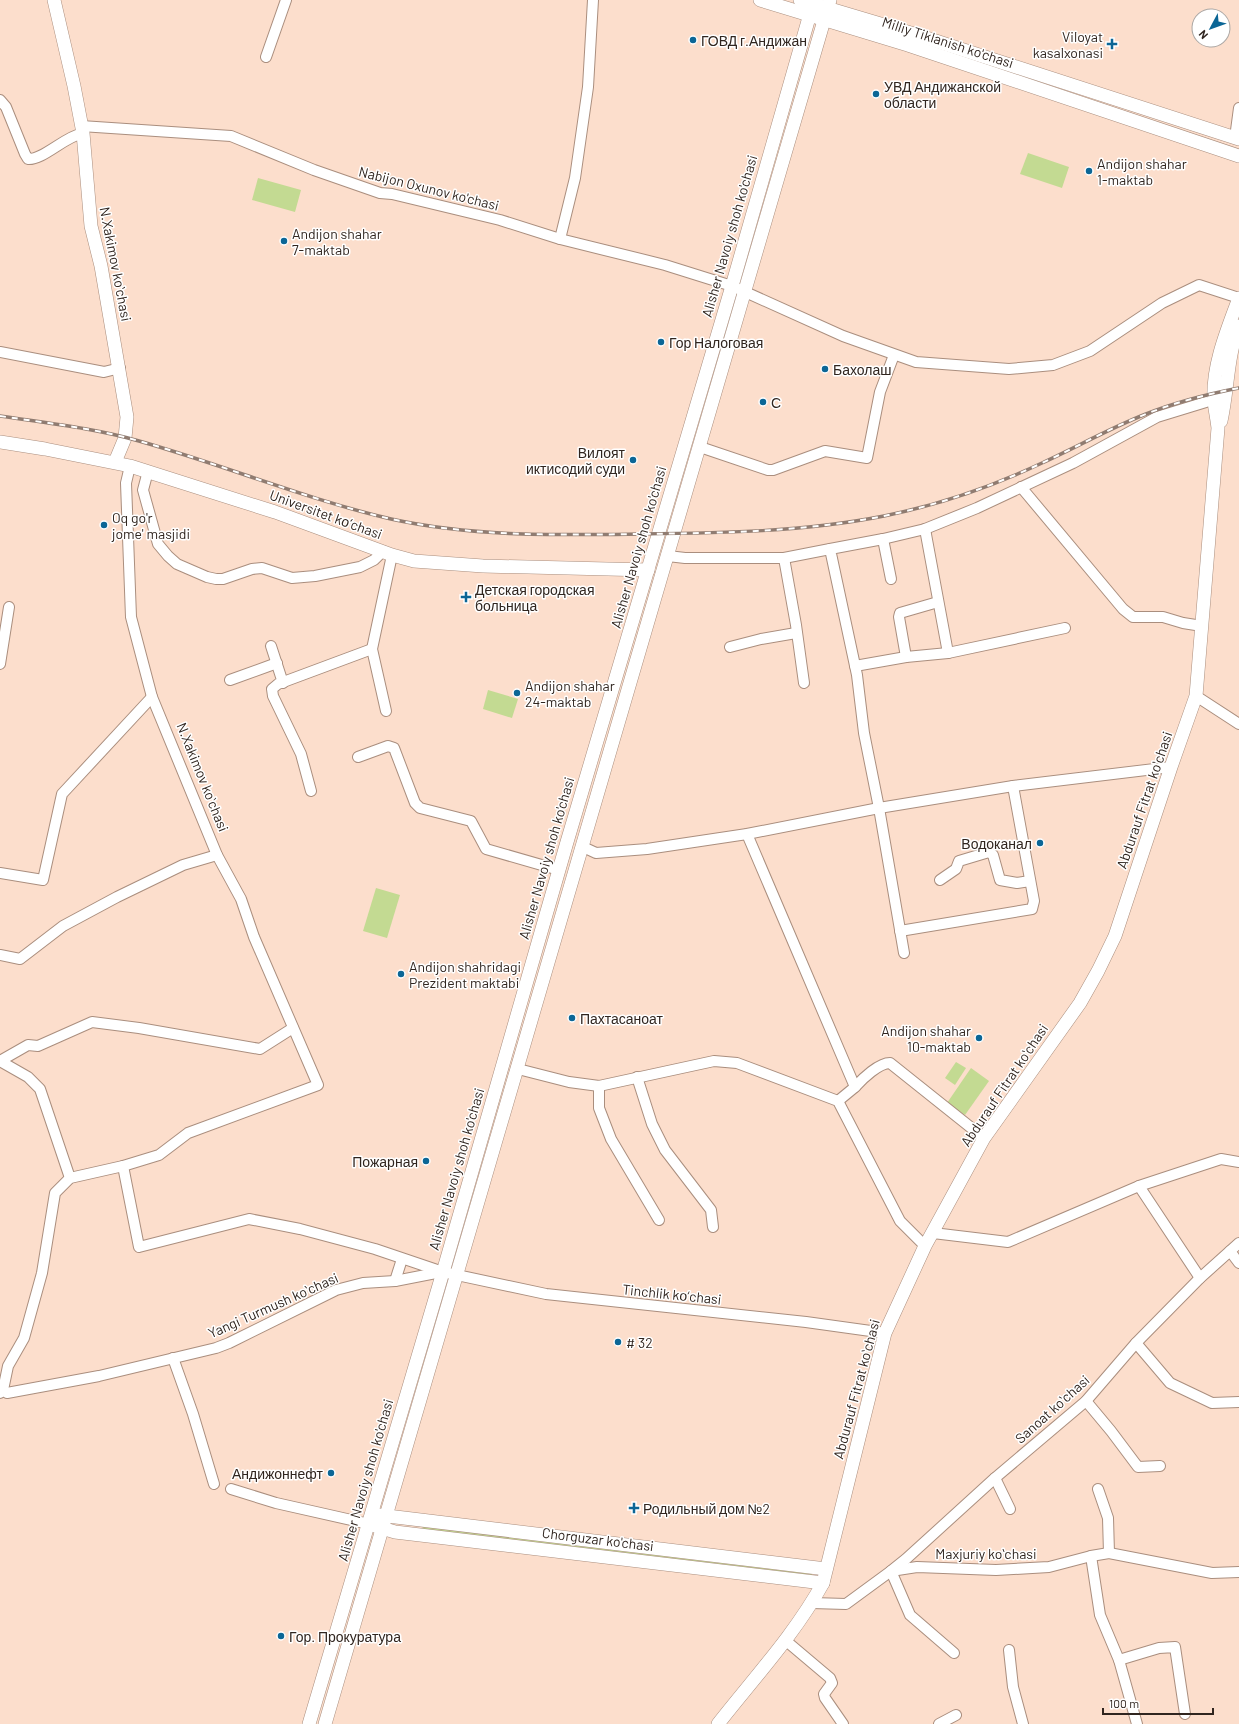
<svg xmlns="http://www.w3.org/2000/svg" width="1239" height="1724" font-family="Barlow,sans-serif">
<rect width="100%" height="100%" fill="#fcdecc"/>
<g fill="#c3da92">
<path d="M 1028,153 L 1069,167 L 1062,188 L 1020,174 Z"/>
<path d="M 258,178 L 301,190 L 295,212 L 252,200 Z"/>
<path d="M 488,690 L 518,699 L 512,718 L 483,709 Z"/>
<path d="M 376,888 L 400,895 L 387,938 L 363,931 Z"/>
<path d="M 956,1062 L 966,1068 L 955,1085 L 945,1078 Z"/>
<path d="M 971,1068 L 989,1081 L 965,1115 L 947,1103 Z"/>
<path d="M 423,1525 L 813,1571 L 811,1578 L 422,1531 Z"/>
</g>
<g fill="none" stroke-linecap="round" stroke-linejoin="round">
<g stroke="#aa8e7e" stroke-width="12">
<g id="minor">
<path d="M 266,57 L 286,0"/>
<path d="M 0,100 L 6,107 L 25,154 L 28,159 C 43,160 64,137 83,133"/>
<path d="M 81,126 L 231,136 L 314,170 L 380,193 L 392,194 L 500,220 L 560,239 L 665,265 L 732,286 L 843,336 L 916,362 L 1009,369 L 1053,365 L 1090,351 L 1162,303 L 1199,285 L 1239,298"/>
<path d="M 1235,138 L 1239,108"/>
<path d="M 560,239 L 575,178 L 588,87 L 593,0"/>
<path d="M 0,352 L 104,372 L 120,368"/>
<path d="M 700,447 L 768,470 L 773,470 L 825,451 L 867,458 L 880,392 L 894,355"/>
<path d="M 148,471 L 143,490 L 158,544 L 168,556 L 177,564 L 207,577 L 216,579 L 223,579 L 252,569 L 262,568 L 292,578 L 315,576 L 360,567 L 374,560 L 383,551"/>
<path d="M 1021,487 L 1123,609 L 1133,617 L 1163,617 L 1183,623 L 1202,626"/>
<path d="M 925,529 L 948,653"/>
<path d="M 883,539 L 891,579"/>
<path d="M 668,556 L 685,558 L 784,558 L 830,549"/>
<path d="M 784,558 L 796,625 L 804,683"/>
<path d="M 271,646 L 283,683"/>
<path d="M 730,647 L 761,639 L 796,633"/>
<path d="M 906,657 L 899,617 L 900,613 L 938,602"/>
<path d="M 0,664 L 9,607"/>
<path d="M 855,666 L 906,657 L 948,653 L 1065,628"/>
<path d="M 230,680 L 277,663"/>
<path d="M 1196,696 L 1239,724"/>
<path d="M 386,711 L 372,649 L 392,555"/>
<path d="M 358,757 L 388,746 L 394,748 L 415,803 L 420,808 L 471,821 L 486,849 L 559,870"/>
<path d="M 311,791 L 301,754 L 273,696 L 272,689 L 278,684 L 372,649"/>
<path d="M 747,834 L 855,1087 L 838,1101"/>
<path d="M 583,847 L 596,853 L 647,849 L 747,834 L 879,808 L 1013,786 L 1171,767"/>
<path d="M 0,873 L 43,880 L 62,794 L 152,697"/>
<path d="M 940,880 L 956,869 L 959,861 L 989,852 L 993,855 L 1000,880 L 1017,883 L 1030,881"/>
<path d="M 900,931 L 1032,909 L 1034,901 L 1013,786"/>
<path d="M 904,953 L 879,808 L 864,733 L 857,675 L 830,549 L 883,539 L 925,529 L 977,508 L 1073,463 L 1157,417 L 1206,402"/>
<path d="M 0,955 L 20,959 L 63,926 L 117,897 L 183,865 L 217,855"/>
<path d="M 0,1061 L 28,1045 L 38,1046 L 92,1022 L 139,1028 L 260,1049 L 293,1028"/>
<path d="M 0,1061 L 28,1077 L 40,1089 L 70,1178"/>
<path d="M 518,1069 L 569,1082 L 599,1086 L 714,1061 L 737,1063 L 838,1101 L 900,1221 L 925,1246"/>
<path d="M 637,1077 L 652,1124 L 665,1150 L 711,1210 L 713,1227"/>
<path d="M 599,1086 L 599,1108 L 611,1139 L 659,1220"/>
<path d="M 855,1087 C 863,1078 879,1063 890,1063 L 984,1138"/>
<path d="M 123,1166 L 159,1155 L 188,1133 L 318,1085 L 254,937 L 241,899 L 217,855 L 152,697 L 131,617 L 126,483 L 130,466"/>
<path d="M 1139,1186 L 1200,1278"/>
<path d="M 933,1233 L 1008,1242 L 1139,1186 L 1221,1159 L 1239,1162"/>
<path d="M 1230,1251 L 1239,1263"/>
<path d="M 395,1281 L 402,1259"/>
<path d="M 1136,1343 L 1170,1383 L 1212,1403 L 1239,1402"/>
<path d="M 173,1358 L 193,1414 L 214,1484"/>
<path d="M 0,1387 L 3,1390 L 8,1366 L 24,1338 L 42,1273 L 55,1193 L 70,1178 L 123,1166 L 139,1247 L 249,1219 L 300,1229 L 375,1249 L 443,1272 L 546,1294 L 806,1322 L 885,1333"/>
<path d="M 0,1393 L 3,1390 L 7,1393 L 99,1376 L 216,1348 L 229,1343 L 336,1290 L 363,1283 L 395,1281 L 441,1272"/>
<path d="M 1086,1401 L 1111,1431 L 1138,1467 L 1160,1466"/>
<path d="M 995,1478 L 1010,1509"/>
<path d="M 231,1489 L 276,1503 L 369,1524"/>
<path d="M 1098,1489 L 1108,1518 L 1109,1553"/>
<path d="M 1091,1556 L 1100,1615 L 1119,1660 L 1137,1724"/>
<path d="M 812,1603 L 846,1604 L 891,1571 L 917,1567 L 996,1570 L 1049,1567 L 1091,1556 L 1109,1553 L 1212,1573 L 1239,1572"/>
<path d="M 785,1640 L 830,1678 L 832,1683 L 824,1694 L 825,1698 L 843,1724"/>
<path d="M 1009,1650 L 1013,1687 L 1023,1724"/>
<path d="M 954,1653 L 910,1615 L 891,1571 L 906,1559 L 995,1478 L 1086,1401 L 1136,1343 L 1200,1278 L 1239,1243"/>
<path d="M 1119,1660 L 1159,1648 L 1175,1647 L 1185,1714"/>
<path d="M 939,1724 L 956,1715"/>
</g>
</g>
<g stroke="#aa8e7e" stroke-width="14">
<g id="major">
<path d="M 54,0 L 74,86 L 83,133 L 91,226 L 101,266 L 127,417 L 125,438 L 115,462"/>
<path d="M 760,0 L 908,45 L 1239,156"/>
<path d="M 800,0 L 914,34 L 1239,139"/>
<path d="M 1221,421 C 1228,389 1227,356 1239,326"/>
<path d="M 0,442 L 45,449 L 130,466 L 275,512 L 392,555 L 414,561 L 483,566 L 648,570"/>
<path d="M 379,1515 L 826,1569"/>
<path d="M 375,1526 L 395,1532 L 823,1583"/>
<path d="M 309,1724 L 443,1272 L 567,842 L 732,286 L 814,0"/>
<path d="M 325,1724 L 830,0"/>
<path d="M 718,1724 C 754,1678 795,1634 823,1583 L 885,1333 L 925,1246 L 984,1138 L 1080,1003 L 1098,971 L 1115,936 L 1171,767 L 1196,696 L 1218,428 C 1217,419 1215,410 1214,401 C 1212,366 1227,330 1239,298"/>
</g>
</g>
<use href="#minor" stroke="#fff" stroke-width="10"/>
<use href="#major" stroke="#fff" stroke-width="13"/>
<g stroke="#907c71" stroke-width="3.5">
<path id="rail" d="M 0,416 C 46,423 94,428 139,441 C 224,465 305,499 391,519 C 473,537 557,535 640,534 C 722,533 803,532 884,516 C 938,505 991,487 1042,463 C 1077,447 1110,428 1146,414 C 1176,402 1208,394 1239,388"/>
</g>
<use href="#rail" stroke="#fff" stroke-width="2" stroke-dasharray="6" stroke-linecap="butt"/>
</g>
<g fill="#0b6696" stroke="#fff" stroke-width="1.5">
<circle cx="693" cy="40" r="4"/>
<path d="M1110 38h4v4h4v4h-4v4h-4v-4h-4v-4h4z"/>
<circle cx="876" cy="94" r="4"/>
<circle cx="1089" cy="171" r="4"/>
<circle cx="284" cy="241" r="4"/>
<circle cx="661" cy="342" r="4"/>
<circle cx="825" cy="369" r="4"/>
<circle cx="763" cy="402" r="4"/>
<circle cx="633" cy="460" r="4"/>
<circle cx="104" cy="525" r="4"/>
<path d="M464 591h4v4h4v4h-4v4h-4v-4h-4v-4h4z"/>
<circle cx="517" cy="693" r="4"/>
<circle cx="1040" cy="843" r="4"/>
<circle cx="401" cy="974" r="4"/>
<circle cx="572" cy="1018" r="4"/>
<circle cx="979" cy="1038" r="4"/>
<circle cx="426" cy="1161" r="4"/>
<circle cx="618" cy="1342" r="4"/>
<circle cx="331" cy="1473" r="4"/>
<path d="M632 1502h4v4h4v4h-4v4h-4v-4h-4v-4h4z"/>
<circle cx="281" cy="1636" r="4"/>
</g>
<g text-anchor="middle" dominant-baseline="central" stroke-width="3" stroke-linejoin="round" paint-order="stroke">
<g font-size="14" fill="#30251f" stroke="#fff" text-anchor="start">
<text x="1103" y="36" text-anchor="end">Viloyat<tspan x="1103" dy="16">kasalxonasi</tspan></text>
<text x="701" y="40">ГОВД г.Андижан</text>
<text x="884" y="86">УВД Андижанской<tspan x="884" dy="16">области</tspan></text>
<text x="1097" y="163">Andijon shahar<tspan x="1097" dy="16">1-maktab</tspan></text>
<text x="292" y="233">Andijon shahar<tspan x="292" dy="16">7-maktab</tspan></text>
<text x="669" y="342">Гор Налоговая</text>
<text x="833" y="369">Бахолаш</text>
<text x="771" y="402">С</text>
<text x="625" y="452" text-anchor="end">Вилоят<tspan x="625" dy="16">иктисодий суди</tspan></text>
<text x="112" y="517">Oq go'r<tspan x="112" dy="16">jome' masjidi</tspan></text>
<text x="475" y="589">Детская городская<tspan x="475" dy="16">больница</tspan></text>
<text x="525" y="685">Andijon shahar<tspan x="525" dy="16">24-maktab</tspan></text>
<text x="1032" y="843" text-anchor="end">Водоканал</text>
<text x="409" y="966">Andijon shahridagi<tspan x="409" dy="16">Prezident maktabi</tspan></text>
<text x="580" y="1018">Пахтасаноат</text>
<text x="971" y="1030" text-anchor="end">Andijon shahar<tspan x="971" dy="16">10-maktab</tspan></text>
<text x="418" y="1161" text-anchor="end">Пожарная</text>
<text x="626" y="1342"># 32</text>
<text x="323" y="1473" text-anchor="end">Андижоннефт</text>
<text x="643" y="1508">Родильный дом №2</text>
<text x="289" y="1636">Гор. Прокуратура</text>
</g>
<g font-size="14" fill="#30251f" stroke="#fff">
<text transform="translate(948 42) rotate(18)">Milliy Tiklanish ko'chasi</text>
<text transform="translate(429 188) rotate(14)">Nabijon Oxunov ko'chasi</text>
<text transform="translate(729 236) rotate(-74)">Alisher Navoiy shoh ko'chasi</text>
<text transform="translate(116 264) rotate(79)">N.Xakimov koʻchasi</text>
<text transform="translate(326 514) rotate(20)">Universitet kо‘chasi</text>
<text transform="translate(638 547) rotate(-74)">Alisher Navoiy shoh ko'chasi</text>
<text transform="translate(203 777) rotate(68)">N.Xakimov koʻchasi</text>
<text transform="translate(1144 800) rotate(-71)">Abdurauf Fitrat koʻchasi</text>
<text transform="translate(546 858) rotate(-74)">Alisher Navoiy shoh ko'chasi</text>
<text transform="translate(1004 1085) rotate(-56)">Abdurauf Fitrat koʻchasi</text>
<text transform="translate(456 1169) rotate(-74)">Alisher Navoiy shoh ko'chasi</text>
<text transform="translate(672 1294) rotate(6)">Tinchlik kо‘chasi</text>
<text transform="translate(273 1305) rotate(-24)">Yangi Turmush koʻchasi</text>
<text transform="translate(856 1389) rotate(-75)">Abdurauf Fitrat koʻchasi</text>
<text transform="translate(1052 1409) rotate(-42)">Sanoat koʻchasi</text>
<text transform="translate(365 1480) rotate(-74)">Alisher Navoiy shoh ko'chasi</text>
<text transform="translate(598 1539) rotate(7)">Chorguzar ko'chasi</text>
<text x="986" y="1553">Maxjuriy koʻchasi</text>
</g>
</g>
<g transform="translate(1211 28) rotate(229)"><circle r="19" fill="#ffffff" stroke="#aca8a5"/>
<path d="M0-3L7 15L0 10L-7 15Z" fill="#0b6696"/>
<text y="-6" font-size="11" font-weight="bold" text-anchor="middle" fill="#30251f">N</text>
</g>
<path d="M1103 1708v6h110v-6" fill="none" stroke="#30251f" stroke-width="2"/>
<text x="1109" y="1708" font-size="12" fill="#30251f" stroke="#ffffff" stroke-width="3" paint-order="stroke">100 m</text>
</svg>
